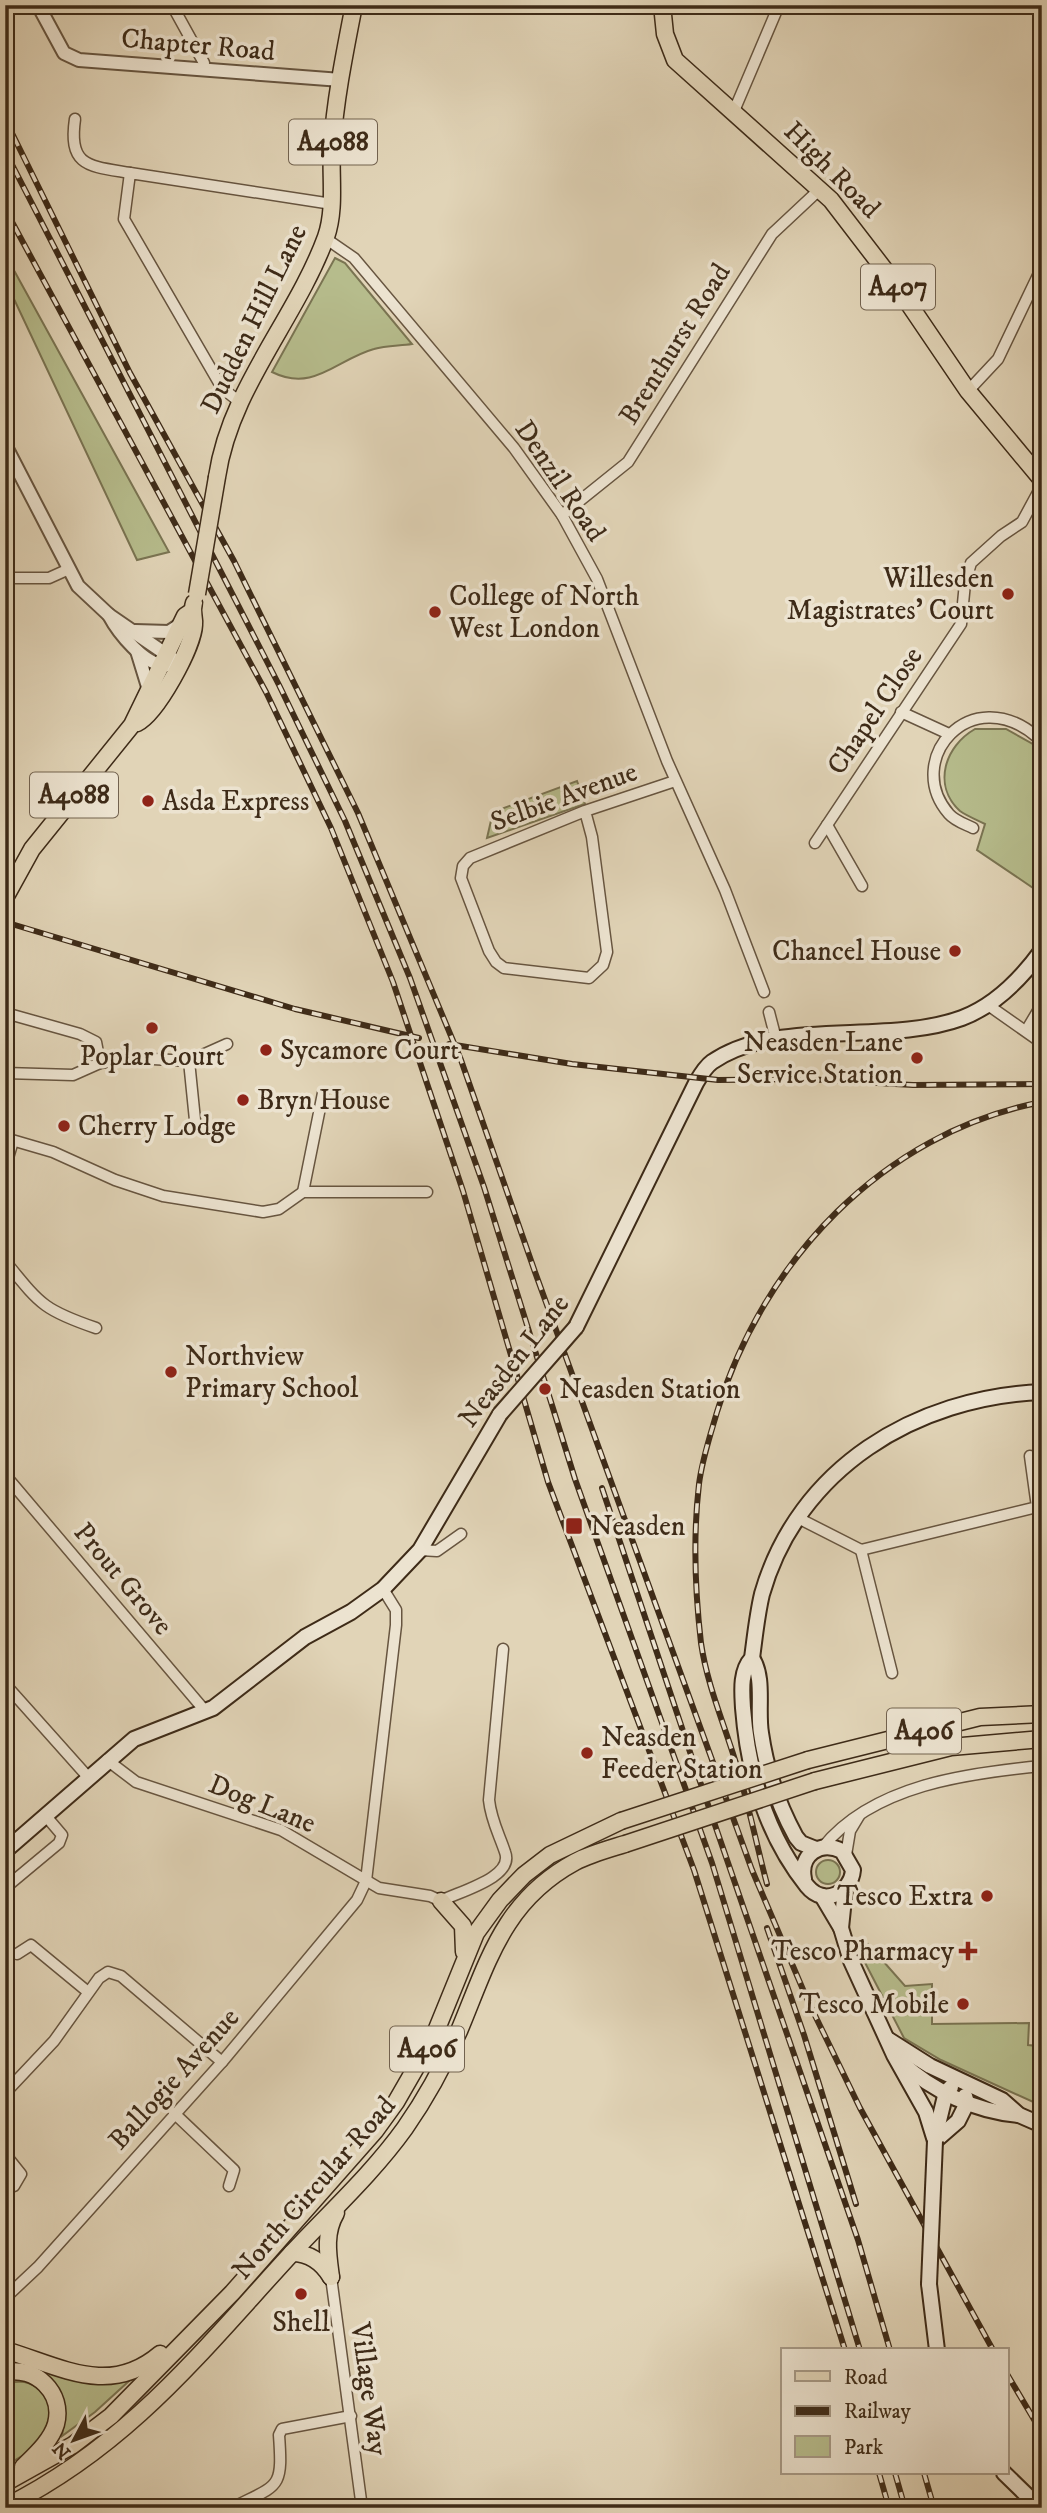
<svg xmlns="http://www.w3.org/2000/svg" width="1047" height="2513" font-family="'IM FELL DW Pica',serif">
<rect width="100%" height="100%" fill="#e1d4b7"/>
<filter id="stains"><feTurbulence type="fractalNoise" baseFrequency=".00286" numOctaves="4"/><feColorMatrix values="0 0 0 0 .2 0 0 0 0 .09 0 0 0 0 .02 0 0 0 .5 -.17"/></filter>
<radialGradient id="worn" r=".72"><stop offset=".6" stop-color="#630" stop-opacity="0"/><stop offset="1" stop-color="#630" stop-opacity=".3"/></radialGradient>
<g fill="#b6bc8c" stroke="#7a7452" stroke-width="2">
<path d="M 5,254 L 169,552 L 137,560 L 5,280 Z"/>
<path d="M 335,258 L 345,263 L 412,344 C 400,346 386,345 374,349 C 337,359 314,393 272,372 Z"/>
<path d="M 975,729 L 1006,729 L 1033,744 L 1042,737 L 1042,894 L 977,850 L 985,824 C 977,820 967,816 960,811 C 932,785 945,746 975,729 Z"/>
<path d="M 577,781 L 585,804 L 487,838 L 493,812 Z"/>
<circle cx="828" cy="1872" r="12"/>
<path d="M 868,1944 L 905,1986 L 932,1984 L 932,2024 L 1029,2023 L 1028,2045 L 1038,2046 L 1039,2060 L 1042,2060 L 1042,2106 L 941,2060 L 904,2038 L 859,1951 Z"/>
<path d="M 5,2355 L 104,2384 L 129,2381 L 95,2412 L 62,2436 L 65,2414 L 60,2391 L 20,2364 L 5,2365 Z"/>
<path d="M 15,2382 C 34,2380 43,2391 51,2406 C 46,2443 37,2448 5,2466 L 5,2385 Z"/>
</g>
<g fill="none" stroke-linecap="round" stroke-linejoin="round">
<g stroke="#675540" stroke-width="13">
<g id="minor">
<path d="M 172,5 L 204,63 L 203,70"/>
<path d="M 734,111 L 779,5"/>
<path d="M 75,119 C 68,167 89,166 130,173"/>
<path d="M 325,238 L 354,258 L 514,448 L 562,515 L 597,579 L 667,761 L 725,890 L 764,992"/>
<path d="M 968,391 L 998,359 L 1042,267"/>
<path d="M 241,403 L 222,388 L 124,219 L 130,173 L 332,204"/>
<path d="M 562,515 L 628,462 L 772,234 L 819,190"/>
<path d="M 5,578 L 49,578 L 69,569"/>
<path d="M 901,712 L 949,734"/>
<path d="M 585,811 L 592,837 L 607,952 L 603,965 L 589,978 L 504,968 L 496,962 L 489,951 L 461,878 L 463,866 L 470,858 L 585,811 L 675,781"/>
<path d="M 827,825 L 862,886"/>
<path d="M 973,828 C 965,824 955,821 949,814 C 902,760 971,680 1037,737"/>
<path d="M 815,843 L 961,624 L 965,583 L 971,563 L 1001,536 L 1022,522 L 1042,485"/>
<path d="M 988,1005 L 1042,1043"/>
<path d="M 769,1012 L 776,1039"/>
<path d="M 9,1014 L 80,1034 L 96,1042 L 100,1063"/>
<path d="M 1026,1031 L 1042,1004"/>
<path d="M 189,1061 L 195,1120"/>
<path d="M 5,1073 L 73,1075 L 100,1063 L 135,1058 L 189,1061 L 227,1044"/>
<path d="M 5,1138 L 53,1152 L 115,1180 L 163,1196 L 263,1212 L 279,1209 L 303,1192 L 427,1192"/>
<path d="M 5,1168 L 13,1141"/>
<path d="M 303,1192 L 323,1093"/>
<path d="M 5,1261 C 40,1304 43,1310 96,1328"/>
<path d="M 5,1475 L 206,1712"/>
<path d="M 798,1518 L 861,1550 L 1037,1507 L 1030,1456"/>
<path d="M 420,1550 L 437,1551 L 461,1534"/>
<path d="M 861,1550 L 892,1673"/>
<path d="M 5,1684 L 88,1777"/>
<path d="M 107,1760 L 136,1782 L 281,1830 L 379,1888 L 430,1896 L 441,1901 C 457,1892 515,1878 505,1852 C 499,1834 491,1820 489,1800 L 503,1649"/>
<path d="M 823,1847 C 873,1785 968,1773 1042,1766"/>
<path d="M 846,1855 L 850,1831 L 859,1816"/>
<path d="M 5,1888 L 59,1843 L 62,1835 L 45,1815"/>
<path d="M 17,1954 L 31,1945 L 88,1992"/>
<path d="M 5,2093 L 54,2041 L 99,1978 L 108,1972 L 121,1976 L 222,2062"/>
<path d="M 174,2113 L 234,2170 L 229,2186"/>
<path d="M 5,2154 L 21,2174 L 14,2186"/>
<path d="M 331,2277 L 362,2508"/>
<path d="M 5,2298 L 38,2267 L 222,2062 L 357,1900 L 366,1881 L 396,1625 L 396,1610 L 383,1589"/>
<path d="M 232,2508 C 279,2484 283,2490 279,2435 L 282,2429 L 351,2416"/>
</g>
</g>
<g stroke="#675540" stroke-width="16">
<g id="tertiary">
<path d="M 38,5 L 64,53 L 79,60 L 341,80"/>
<path d="M 5,445 L 78,586 L 109,615 L 173,659"/>
<path d="M 109,615 C 118,632 145,667 167,665"/>
<path d="M 135,631 L 169,632 L 181,624"/>
<path d="M 137,651 L 149,690"/>
</g>
</g>
<g stroke="#3e2b18" stroke-width="18">
<g id="secondary">
<path d="M 576,1327 L 696,1083 C 700,1076 705,1067 712,1062 C 777,1017 886,1046 962,1018 C 996,1005 1021,979 1042,950"/>
<path d="M 752,1658 C 765,1678 757,1709 761,1733 C 766,1768 779,1806 796,1837 L 801,1843 L 816,1849"/>
<path d="M 5,1851 L 134,1739 L 213,1708 L 305,1637 L 351,1612 L 383,1589 L 420,1550 L 500,1414"/>
<path d="M 804,1879 C 799,1855 820,1840 842,1851 L 853,1870 C 851,1893 824,1907 807,1886 C 767,1836 748,1772 743,1708 C 742,1691 740,1671 752,1658 C 755,1636 757,1615 762,1594 C 798,1468 916,1397 1042,1392"/>
<path d="M 822,1896 L 841,1928 L 851,1961 L 894,2055 L 926,2112 L 935,2141"/>
<path d="M 841,1928 L 845,1889"/>
<path d="M 889,2040 L 930,2066 L 1002,2100 L 1019,2115 L 1042,2125"/>
<path d="M 901,2062 C 932,2091 977,2112 1019,2115"/>
<path d="M 936,2133 L 946,2092 L 951,2087"/>
<path d="M 935,2141 L 958,2121 L 967,2103 L 965,2096"/>
<path d="M 929,2284 L 937,2350"/>
<path d="M 1004,2473 L 1040,2508"/>
</g>
</g>
<g stroke="#3e2b18" stroke-width="19">
<g id="primary">
<path d="M 662,5 L 665,34 L 675,60 L 831,200 L 894,282 L 968,391 L 1042,480"/>
<path d="M 217,477 C 230,388 296,319 326,237 C 336,208 330,176 332,147 C 335,100 345,51 354,5"/>
<path d="M 137,723 C 157,713 193,647 194,625 C 195,617 191,612 194,603"/>
<path d="M 5,898 L 32,849 L 132,725 L 185,616 L 191,612"/>
</g>
</g>
<g stroke="#3e2b18" stroke-width="19">
<g id="trunk">
<path d="M 808,1760 L 980,1717 L 1042,1714"/>
<path d="M 815,1781 L 951,1747 L 1042,1739"/>
<path d="M 441,1901 L 463,1926 L 464,1952"/>
<path d="M 292,2253 C 310,2253 322,2262 331,2277"/>
<path d="M 331,2277 C 328,2255 324,2233 336,2213"/>
<path d="M 5,2350 C 62,2367 109,2397 160,2354"/>
<path d="M 5,2372 C 36,2366 64,2393 56,2424 C 51,2441 35,2455 23,2467"/>
<path d="M 5,2483 L 73,2445 L 111,2416 L 232,2293 L 375,2131 L 396,2102 L 434,2036 L 476,1933 L 500,1900 L 524,1875 L 550,1855 L 621,1821"/>
<path d="M 5,2507 C 129,2445 200,2353 292,2253 C 330,2212 372,2174 405,2128 C 426,2098 444,2065 459,2031 C 488,1962 503,1901 575,1862 C 590,1854 609,1849 625,1844"/>
</g>
</g>
<use href="#minor" stroke="#ece3d0" stroke-width="10"/>
<use href="#tertiary" stroke="#ece3d0" stroke-width="12"/>
<use href="#secondary" stroke="#ece3d0" stroke-width="14"/>
<use href="#primary" stroke="#e1d4b7" stroke-width="16"/>
<use href="#trunk" stroke="#e1d4b7" stroke-width="16"/>
<g stroke="#3e2b18" stroke-width="6">
<g id="rail">
<path d="M 5,119 L 130,373 L 234,561 L 358,813 L 461,1060 L 535,1272 L 752,1870 L 807,1999 L 860,2108 L 993,2350"/>
<path d="M 5,151 L 279,685 L 345,821 L 410,978 L 484,1187 L 575,1479 L 712,1863 L 860,2350"/>
<path d="M 5,209 L 266,692 L 331,828 L 393,982 L 463,1191 L 548,1482 L 694,1870 L 845,2350"/>
<path d="M 5,922 L 295,1009 L 419,1038"/>
<path d="M 449,1044 L 572,1064 L 718,1080 L 806,1079 L 913,1085 L 1042,1084"/>
<path d="M 602,1488 L 695,1767 L 858,2240 L 890,2350"/>
<path d="M 767,1884 C 756,1843 748,1801 735,1760 C 723,1721 707,1684 701,1643 C 695,1591 693,1536 699,1484 C 702,1460 710,1436 717,1412 C 763,1261 882,1133 1042,1102"/>
<path d="M 767,1928 L 804,2035 L 856,2204"/>
<path d="M 1007,2374 L 1042,2433"/>
<path d="M 879,2473 L 889,2508"/>
<path d="M 895,2473 L 905,2508"/>
<path d="M 924,2473 L 934,2508"/>
</g>
</g>
<use href="#rail" stroke="#ece3d0" stroke-width="3.5" stroke-dasharray="10" stroke-linecap="butt"/>
<g stroke="#3e2b18" stroke-width="18" stroke-linecap="butt">
<g id="secondary-bridge">
<path d="M 500,1414 L 576,1327"/>
<path d="M 929,2284 L 935,2141"/>
</g>
</g>
<g stroke="#3e2b18" stroke-width="19" stroke-linecap="butt">
<path id="primary-bridge" d="M 197,594 L 217,477"/>
</g>
<g stroke="#3e2b18" stroke-width="19" stroke-linecap="butt">
<g id="trunk-bridge">
<path d="M 621,1821 L 808,1760"/>
<path d="M 625,1844 L 815,1781"/>
</g>
</g>
<use href="#secondary-bridge" stroke="#ece3d0" stroke-width="14"/>
<use href="#primary-bridge" stroke="#e1d4b7" stroke-width="16"/>
<use href="#trunk-bridge" stroke="#e1d4b7" stroke-width="16"/>
</g>
<g fill="#8f2418" stroke="#ece3d0" stroke-width="2.5">
<circle cx="1008" cy="594" r="7"/>
<circle cx="435" cy="612" r="7"/>
<circle cx="148" cy="801" r="7"/>
<circle cx="955" cy="951" r="7"/>
<circle cx="152" cy="1028" r="7"/>
<circle cx="266" cy="1050" r="7"/>
<circle cx="917" cy="1058" r="7"/>
<circle cx="243" cy="1100" r="7"/>
<circle cx="64" cy="1126" r="7"/>
<circle cx="171" cy="1372" r="7"/>
<circle cx="545" cy="1389" r="7"/>
<rect x="565" y="1517" width="18" height="18" rx="3.5"/>
<circle cx="587" cy="1753" r="7"/>
<circle cx="987" cy="1896" r="7"/>
<path d="M964.5 1940.5h7v7h7v7h-7v7h-7v-7h-7v-7h7z"/>
<circle cx="963" cy="2004" r="7"/>
<circle cx="301" cy="2294" r="7"/>
</g>
<g text-anchor="middle" dominant-baseline="central" stroke-width="7" stroke-linejoin="round" paint-order="stroke">
<g fill="#ece3d0" stroke="#72624f" stroke-width="2">
<rect x="289" y="119.5" width="88" height="45" rx="5"/>
<rect x="861" y="264.5" width="74" height="45" rx="5"/>
<rect x="30" y="772.5" width="88" height="45" rx="5"/>
<rect x="887" y="1708.5" width="74" height="45" rx="5"/>
<rect x="390" y="2026.5" width="74" height="45" rx="5"/>
</g>
<g font-size="26" font-weight="bold" fill="#3e2b18">
<text x="333" y="142">A4088</text>
<text x="898" y="287">A407</text>
<text x="74" y="795">A4088</text>
<text x="924" y="1731">A406</text>
<text x="427" y="2049">A406</text>
</g>
<g font-size="28" fill="#3e2b18" stroke="#ece3d0">
<text transform="translate(198 45) rotate(5)">Chapter Road</text>
<text transform="translate(832 170) rotate(45)">High Road</text>
<text transform="translate(254 319) rotate(-64)">Dudden Hill Lane</text>
<text transform="translate(675 344) rotate(-58)">Brenthurst Road</text>
<text transform="translate(560 481) rotate(56)">Denzil Road</text>
<text transform="translate(875 711) rotate(-56)">Chapel Close</text>
<text transform="translate(564 797) rotate(-20)">Selbie Avenue</text>
<text transform="translate(514 1361) rotate(-52)">Neasden Lane</text>
<text transform="translate(123 1579) rotate(50)">Prout Grove</text>
<text transform="translate(262 1804) rotate(22)">Dog Lane</text>
<text transform="translate(174 2079) rotate(-48)">Ballogie Avenue</text>
<text transform="translate(314 2188) rotate(-49)">North Circular Road</text>
<text transform="translate(369 2389) rotate(82)">Village Way</text>
</g>
<g font-size="28" fill="#3e2b18" stroke="#ece3d0" text-anchor="start">
<text x="994" y="578" text-anchor="end">Willesden<tspan x="994" dy="32">Magistrates' Court</tspan></text>
<text x="449" y="596">College of North<tspan x="449" dy="32">West London</tspan></text>
<text x="162" y="801">Asda Express</text>
<text x="941" y="951" text-anchor="end">Chancel House</text>
<text x="903" y="1042" text-anchor="end">Neasden Lane<tspan x="903" dy="32">Service Station</tspan></text>
<text x="280" y="1050">Sycamore Court</text>
<text x="152" y="1056" text-anchor="middle">Poplar Court</text>
<text x="257" y="1100">Bryn House</text>
<text x="78" y="1126">Cherry Lodge</text>
<text x="185" y="1356">Northview<tspan x="185" dy="32">Primary School</tspan></text>
<text x="559" y="1389">Neasden Station</text>
<text x="590" y="1526">Neasden</text>
<text x="601" y="1737">Neasden<tspan x="601" dy="32">Feeder Station</tspan></text>
<text x="973" y="1896" text-anchor="end">Tesco Extra</text>
<text x="954" y="1951" text-anchor="end">Tesco Pharmacy</text>
<text x="949" y="2004" text-anchor="end">Tesco Mobile</text>
<text x="301" y="2322" text-anchor="middle">Shell</text>
</g>
</g>
<rect width="1047" height="2513" fill="none" stroke="#e1d4b7" stroke-width="28"/>
<rect x="7" y="7" width="1033" height="2499" fill="none" stroke="#3e2b18" stroke-width="3.5"/>
<rect x="14" y="14" width="1019" height="2485" fill="none" stroke="#3e2b18" stroke-width="2"/>
<rect x="781" y="2348" width="228" height="126" fill="#ece3d0" stroke="#a69986" stroke-width="2"/>
<rect x="795" y="2371" width="35" height="10" fill="#e1d4b7" stroke="#a69986" stroke-width="2"/>
<text x="844" y="2384" font-size="21" fill="#3e2b18">Road</text>
<rect x="795" y="2406" width="35" height="10" fill="#3e2b18" stroke="#a69986" stroke-width="2"/>
<text x="844" y="2418" font-size="21" fill="#3e2b18">Railway</text>
<rect x="795" y="2436" width="35" height="21" fill="#b6bc8c" stroke="#a69986" stroke-width="2"/>
<text x="844" y="2454" font-size="21" fill="#3e2b18">Park</text>
<g transform="translate(74 2440) rotate(229)" stroke="#ece3d0" stroke-width="5" paint-order="stroke">
<path d="M0-5L12 26L0 18L-12 26Z" fill="#3e2b18"/>
<text y="-10" font-size="19" font-weight="bold" text-anchor="middle" fill="#3e2b18">N</text>
</g>
<rect width="100%" height="100%" filter="url(#stains)"/>
<rect width="100%" height="100%" fill="url(#worn)"/>
</svg>
